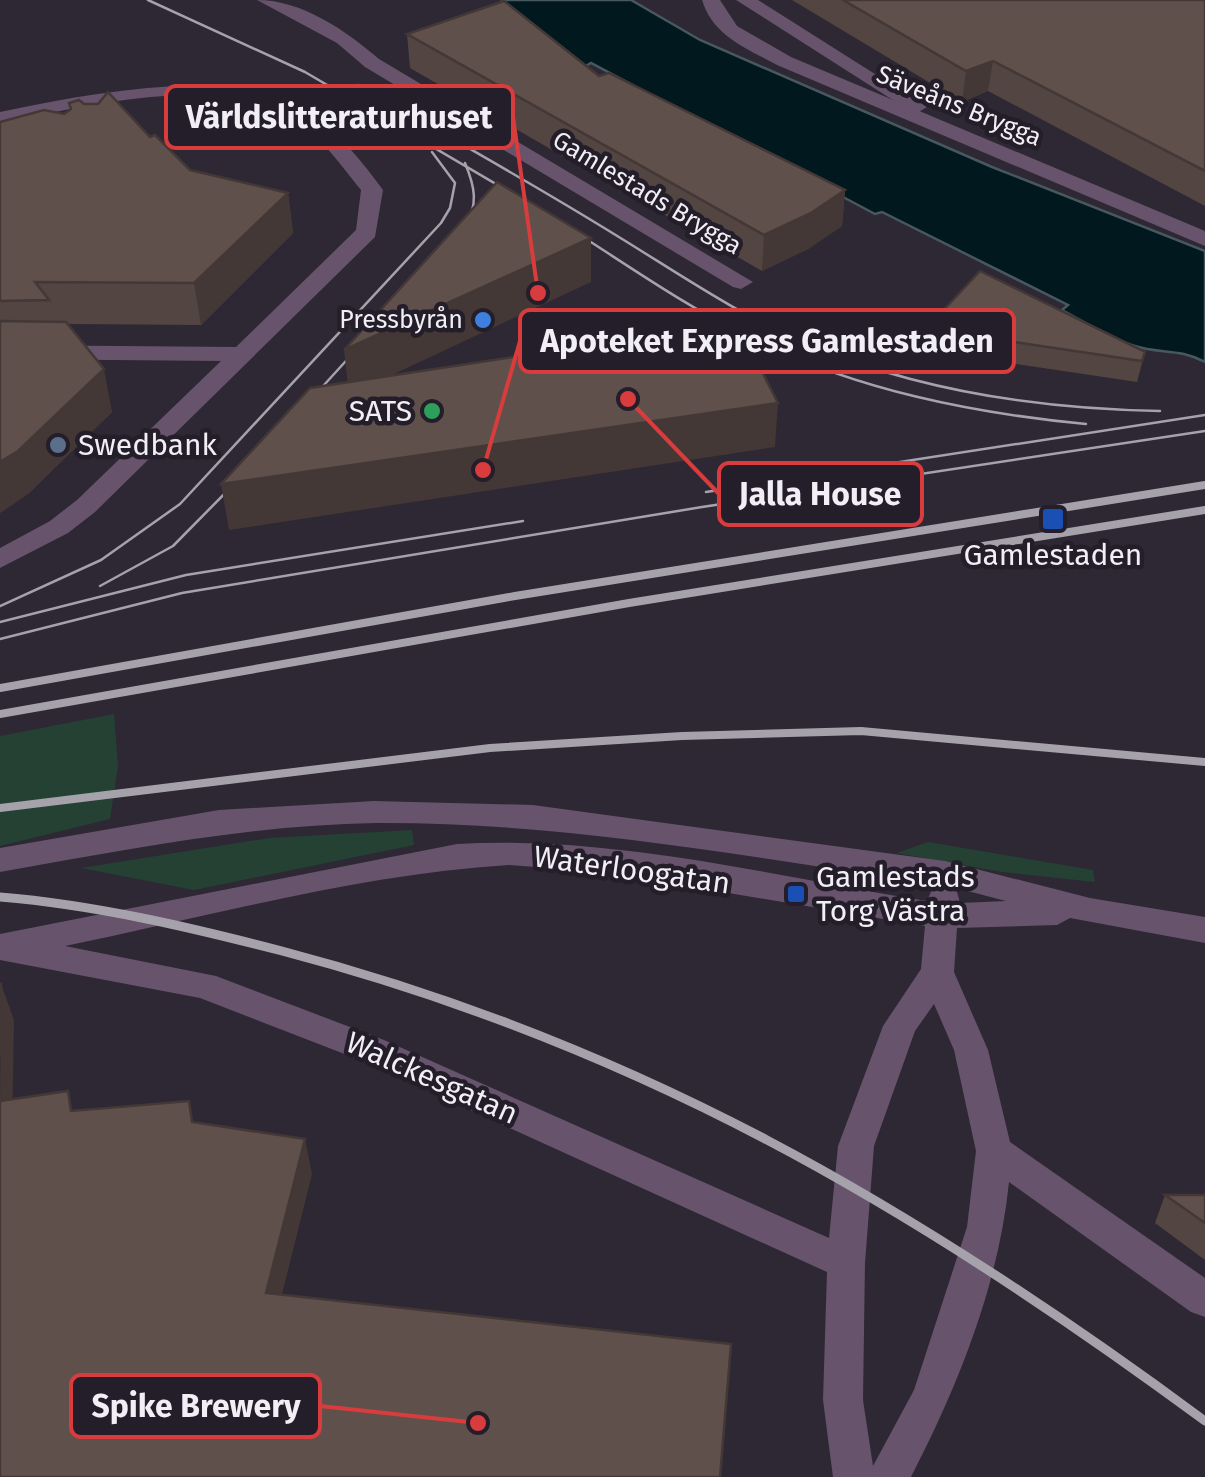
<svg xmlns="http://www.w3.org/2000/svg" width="1205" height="1477" font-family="'Fira Sans',sans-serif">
<rect width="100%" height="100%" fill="#2d2834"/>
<g fill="#254134">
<path d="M 114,714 L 118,766 L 110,819 L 0,846 L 0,736 Z"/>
<path d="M 412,830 L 414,845 L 194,890 L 81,868 L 269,838 Z"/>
<path d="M 928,842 L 1093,870 L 1095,882 L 1002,872 L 897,853 Z"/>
</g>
<path fill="#00181e" stroke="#48585f" stroke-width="2.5" d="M 502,0 L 631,0 L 700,40 L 992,167 L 1205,251 L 1205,362 C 1180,348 1159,354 1135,346 C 1110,339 1085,322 1062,310 L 1068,305 L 882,212 L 875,214 L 591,63 L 584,67 Z"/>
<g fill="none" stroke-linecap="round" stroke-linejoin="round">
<path fill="#67536c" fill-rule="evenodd" d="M 736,0 L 758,0 L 927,107 L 917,113 L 910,111 Z"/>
<g fill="#67536c" fill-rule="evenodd">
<path d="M 257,0 C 302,0 345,30 379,59 L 753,282 L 741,289 L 733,287 L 365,67 L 337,43 Z"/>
<path d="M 702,0 L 720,0 L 737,26 L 791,57 L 1205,231 L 1205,246 L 777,65 C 746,48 713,36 702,0 Z"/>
<path d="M 197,85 C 292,91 327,113 383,190 L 375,237 L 95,512 L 68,533 L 0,568 L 0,548 L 50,521 L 77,500 L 221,361 L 0,359 L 0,345 L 236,347 L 356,230 L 361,190 C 342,167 324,140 299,123 C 223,70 84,106 0,124 L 0,112 C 65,98 130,87 197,85 Z"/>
<path d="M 374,801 L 533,805 L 945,861 L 1090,898 L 1205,917 L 1205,943 L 1070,918 L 1057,925 L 957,928 L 954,972 L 988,1050 L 1010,1142 L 1205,1278 L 1205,1317 L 1191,1312 L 1009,1182 C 999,1284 958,1386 911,1477 L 833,1477 L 823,1400 L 827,1272 L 360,1060 L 200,998 L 0,960 L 0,934 L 457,844 C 614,835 773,876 927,901 L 933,887 L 941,885 C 754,858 566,822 376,823 C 249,825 125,850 0,872 L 0,848 L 219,810 ZM 509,865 L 604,872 L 925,926 L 921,969 L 883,1026 L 838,1146 L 829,1238 L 384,1040 L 216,976 L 65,946 C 211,916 360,874 509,865 ZM 956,888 L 1006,901 L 960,903 ZM 934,1004 L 954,1050 L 976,1151 L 967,1227 L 914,1390 L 873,1466 L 863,1400 L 865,1263 L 874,1146 L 915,1031 Z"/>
</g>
<g stroke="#a6a2ac" stroke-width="2.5">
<path d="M 148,0 L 305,72 L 518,197"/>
<path d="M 358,85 C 444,134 530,182 614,234 C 678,273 741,317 812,346 C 923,392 1040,409 1160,411"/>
<path d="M 464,228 C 479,205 475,187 465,163"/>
<path d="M 569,228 C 629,266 688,308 753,339 C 858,390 971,413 1086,424"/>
<path d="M 304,407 L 365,340"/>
<path d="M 706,492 L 1205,415"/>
<path d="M 100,586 L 173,546 L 241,477"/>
<path d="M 0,606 L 101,560 L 180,504 L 441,223 L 450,208 L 455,183 L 432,152"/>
<path d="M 0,622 L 186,575 L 523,521"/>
<path d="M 0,639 L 182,593 L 702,507 L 1205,431"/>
</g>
<g stroke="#a6a2ac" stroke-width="8">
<path d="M 0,688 L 515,596 L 1205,485"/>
<path d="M 0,714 L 629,603 L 1205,510"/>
<path d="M 0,808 L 490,748 L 682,736 L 861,731 L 1205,762"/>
</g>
<path stroke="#a6a2ac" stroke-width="9" d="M 0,897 C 96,905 189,927 282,951 C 636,1044 913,1205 1205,1421"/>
</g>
<g fill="#534541">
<path d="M 792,0 L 1205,0 L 1205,206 L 988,91 L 962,102 Z"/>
<path d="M 407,34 L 599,76 L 845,190 L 842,226 L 808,249 L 762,271 L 410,68 Z"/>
<path d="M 84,104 L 190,170 L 288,193 L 293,233 L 201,325 L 68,324 L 112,412 L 29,493 L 0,513 L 0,122 L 64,114 Z"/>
<path d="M 926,329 L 1145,352 L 1137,382 L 923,350 Z"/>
<path d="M 1165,1195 L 1205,1195 L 1205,1260 L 1155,1223 Z"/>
</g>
<g fill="#433835">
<path d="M 993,61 L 988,91 L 962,102 L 966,71 Z"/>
<path d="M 845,190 L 842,226 L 808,249 L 762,271 L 764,235 Z"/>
<path d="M 288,193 L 293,233 L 201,325 L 194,283 Z"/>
<path d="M 591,238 L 591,282 L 349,395 L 344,350 Z"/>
<path d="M 104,369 L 112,412 L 29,493 L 0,513 L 0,462 Z"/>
<path d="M 778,403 L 775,447 L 229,530 L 221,484 Z"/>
<path d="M 1,984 L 14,1020 L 12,1136 L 0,1103 Z"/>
<path d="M 305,1139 L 312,1174 L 274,1326 L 266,1293 Z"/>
</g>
<g fill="#60504c" stroke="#433835" stroke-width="2.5">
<path d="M 843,0 L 1205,0 L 1205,171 L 993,61 L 966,71 Z"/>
<path d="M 504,1 L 599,76 L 609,73 L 845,190 L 811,213 L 764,235 L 407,34 Z"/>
<path d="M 108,92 L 150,137 L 155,135 L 190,170 L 288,193 L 194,283 L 35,282 L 49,300 L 0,301 L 0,122 L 44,110 L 64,114 L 71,109 L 69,103 L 79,100 L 84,104 L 98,104 Z"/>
<path d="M 497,182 L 591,238 L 344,350 Z"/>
<path d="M 980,271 L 1145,352 L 1142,361 L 926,329 Z"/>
<path d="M 0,321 L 66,322 L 104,369 L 18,451 L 0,462 Z"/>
<path d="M 737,323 L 778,403 L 221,484 L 310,388 Z"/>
<path d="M 0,984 L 1,984 L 0,1056 Z"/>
<path d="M 68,1091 L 71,1111 L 189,1101 L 192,1122 L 305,1139 L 266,1293 L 731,1344 L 720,1477 L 0,1477 L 0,1101 Z"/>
<path d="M 1165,1195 L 1205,1195 L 1205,1223 Z"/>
</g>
<circle fill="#3f7fe0" stroke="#231e2a" stroke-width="4" cx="483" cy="320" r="10"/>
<circle fill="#2e9e5b" stroke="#231e2a" stroke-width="4" cx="432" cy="411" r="10"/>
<circle fill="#5c6f8a" stroke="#231e2a" stroke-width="4" cx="58" cy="445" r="10"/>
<g fill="#1a4fb4" stroke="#231e2a" stroke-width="4">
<rect x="1041" y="507" width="24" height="24" rx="5"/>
<rect x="786" y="884" width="20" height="20" rx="5"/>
</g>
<g text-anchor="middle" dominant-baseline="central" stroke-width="9" stroke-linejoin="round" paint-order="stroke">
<g font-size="25" fill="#f1eef6" stroke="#231e2a">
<text transform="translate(959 106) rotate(22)">Säveåns Brygga</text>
<text transform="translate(647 193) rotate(31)">Gamlestads Brygga</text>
</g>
<g font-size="25" fill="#f1eef6" stroke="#231e2a" text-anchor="end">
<text x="463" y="320">Pressbyrån</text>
</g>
<g font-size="30" fill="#f1eef6" stroke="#231e2a" text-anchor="start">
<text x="412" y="411" text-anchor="end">SATS</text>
<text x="78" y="445">Swedbank</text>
<text x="1053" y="555" text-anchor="middle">Gamlestaden</text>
<text x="816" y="877">Gamlestads<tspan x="816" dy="34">Torg Västra</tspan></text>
</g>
<g font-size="30" fill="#f1eef6" stroke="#231e2a">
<text transform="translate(632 870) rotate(8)">Waterloogatan</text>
<text transform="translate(432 1078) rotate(24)">Walckesgatan</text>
</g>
</g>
<path fill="none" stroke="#d93c3d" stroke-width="4" d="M538 293L513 117M483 470L520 341M628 399L719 494M478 1423L320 1406"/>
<g fill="#d93c3d" stroke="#231e2a" stroke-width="4">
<circle cx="538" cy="293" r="10"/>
<circle cx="483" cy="470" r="10"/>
<circle cx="628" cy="399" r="10"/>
<circle cx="478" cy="1423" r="10"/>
</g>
<g fill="#231e2a" stroke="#d93c3d" stroke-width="4">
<rect x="166" y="86" width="347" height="62" rx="10"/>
<rect x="520" y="310" width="494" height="62" rx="10"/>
<rect x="719" y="463" width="203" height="62" rx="10"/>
<rect x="71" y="1375" width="249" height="62" rx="10"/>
</g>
<g font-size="32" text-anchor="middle" font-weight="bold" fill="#f1eef6">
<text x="339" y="128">Världslitteraturhuset</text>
<text x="767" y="352">Apoteket Express Gamlestaden</text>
<text x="820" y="505">Jalla House</text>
<text x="196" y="1417">Spike Brewery</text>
</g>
</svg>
